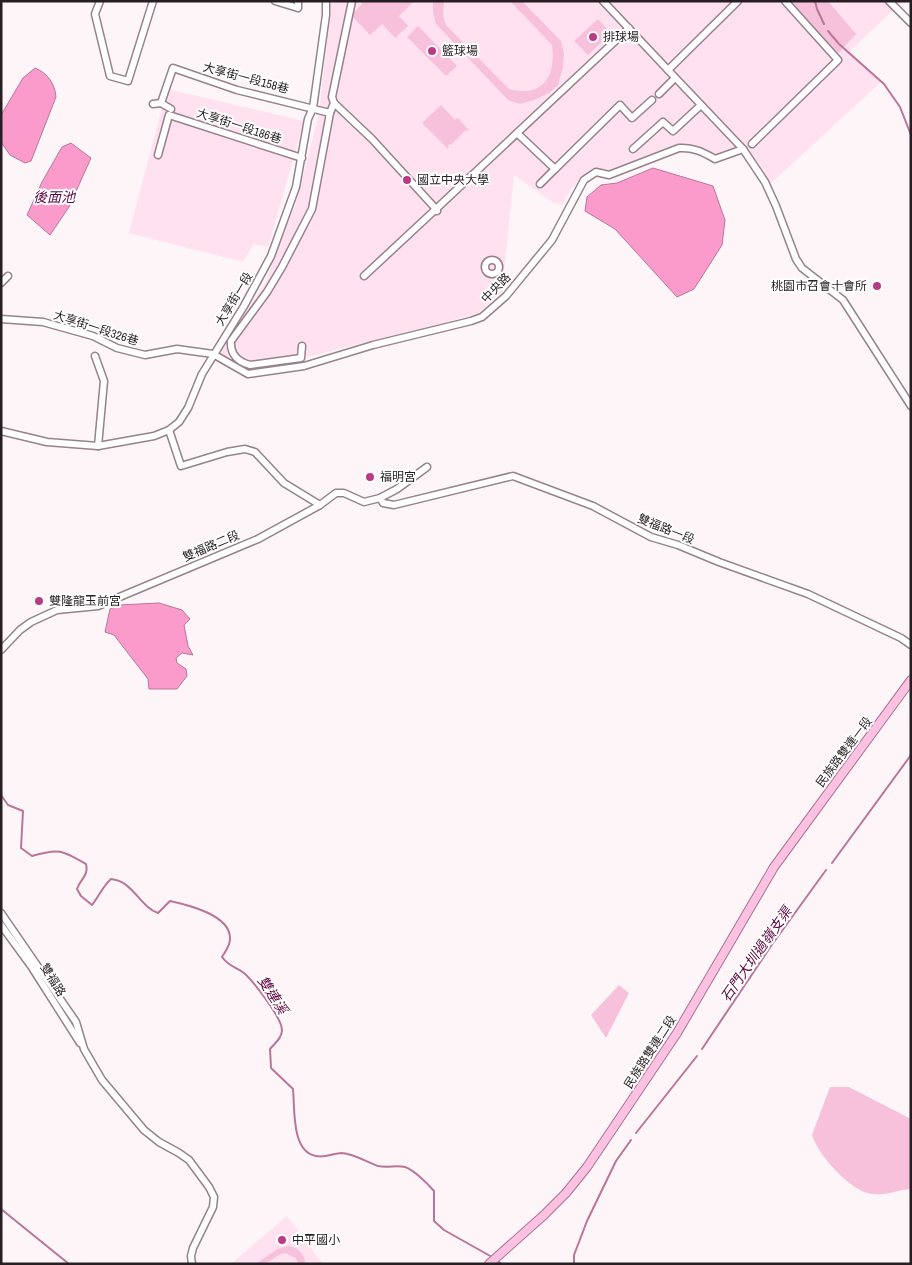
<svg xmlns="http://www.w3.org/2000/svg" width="912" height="1265" font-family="'Archivo Narrow','Noto Sans TC',sans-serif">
<rect width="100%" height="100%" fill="#fef5f9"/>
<g fill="#ffe1ef">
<path d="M 331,1 L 903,1 L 850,51 L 881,82 L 768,186 L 742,145 L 720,157 L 683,144 L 626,167 L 585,175 L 572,188 L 562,205 L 552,202 L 514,175 L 502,292 L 477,314 L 260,369 L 218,353 L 266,282 L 277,248 L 295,206 L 319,114 Z"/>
<path d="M 167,89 L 304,121 L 268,247 L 254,244 L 243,262 L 129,233 Z"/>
<path d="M 287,1216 L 323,1264 L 231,1264 Z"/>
</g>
<g fill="#f8c1db">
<path d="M 360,1 L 414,1 L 399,16 L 408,26 L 395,38 L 382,24 L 370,35 L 351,15 L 362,4 Z"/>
<path d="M 433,1 L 444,1 L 443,15 L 446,25 L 509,89 C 543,98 556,76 552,45 L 510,1 L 522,1 L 561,41 L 564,53 L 563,67 L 558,85 L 549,93 L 534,100 L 520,104 L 508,100 L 436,24 L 433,12 Z"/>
<path d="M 784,1 L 828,1 L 856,34 L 835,57 Z"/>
<path d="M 598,19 L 611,33 L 588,55 L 574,41 Z"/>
<path d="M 418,26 L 457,66 L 446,76 L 407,37 Z"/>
<path d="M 441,105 L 455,120 L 458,118 L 470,131 L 466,130 L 451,145 L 449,144 L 448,149 L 422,123 Z"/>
<path d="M 619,985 L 629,993 L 606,1038 L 591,1015 Z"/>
<path d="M 830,1087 L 849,1087 L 911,1119 L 911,1189 C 897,1190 886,1196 872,1194 C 851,1192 818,1155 812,1135 Z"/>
<path d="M 288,1246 C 300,1248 303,1253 306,1264 L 298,1264 L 296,1258 L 285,1253 C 272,1256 273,1264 256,1264 L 277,1249 Z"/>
</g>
<g fill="#fa9bcc" stroke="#ba7699">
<path d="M 35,68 C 47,73 55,83 56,97 L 31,161 L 25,163 L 10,155 L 1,142 L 1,115 L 23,78 Z"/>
<path d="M 71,143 L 91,158 L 69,207 L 50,235 L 27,215 L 42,182 L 62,147 Z"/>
<path d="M 653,168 L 713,186 L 725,220 L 722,245 L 694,289 L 677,297 L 615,229 L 585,211 L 587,197 L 601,185 L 617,183 Z"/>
<path d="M 159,603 L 182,610 L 190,619 L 184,625 L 188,646 L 193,655 L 182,653 L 176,658 L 177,663 L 186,669 L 187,676 L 177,689 L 149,689 L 148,679 L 114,635 L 105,632 L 110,609 L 118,605 Z"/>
</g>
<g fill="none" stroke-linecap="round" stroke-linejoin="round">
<g stroke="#ba7699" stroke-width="2">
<path d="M 815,1 L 817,9 L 824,24"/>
<path d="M 828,31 L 839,44 L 884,84 L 900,107 L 911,135"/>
<path d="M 1,795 L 8,805 L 23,811 L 21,848 L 32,856 C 59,848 62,850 86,864 C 89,876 80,879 77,889 L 81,896 L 92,905 C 99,896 103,886 111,879 C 133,881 139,906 158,913 L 170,901 C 188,905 231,915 230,939 C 230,946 225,952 222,957 C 228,966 236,967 244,973 C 253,981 282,1018 282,1030 C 282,1038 275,1043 270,1049 L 271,1068 L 293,1089 C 295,1108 291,1152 316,1156 C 326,1158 333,1153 342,1153 C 355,1154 366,1162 378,1166 C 387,1168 396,1165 405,1167 C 414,1170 428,1184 434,1191 L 434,1221 L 444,1230 L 492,1257"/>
<path d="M 832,863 L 911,755"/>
<path d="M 702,1049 L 771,946 L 826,870"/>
<path d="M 636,1133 L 697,1056"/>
<path d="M 1,1209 L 69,1264"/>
<path d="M 496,1260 L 502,1264"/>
<path d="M 574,1264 L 574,1255 L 587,1221 L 616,1161 L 631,1140"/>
</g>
<g stroke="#96828b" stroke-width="9">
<g id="minor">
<path d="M 100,1 L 95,14 L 110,76 L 128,81 L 153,1"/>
<path d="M 275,1 L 298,8 L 298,1"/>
<path d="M 352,1 L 332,97 L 334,103 L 372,139 L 436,209 L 629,28"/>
<path d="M 603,1 L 668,70 L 738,1"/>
<path d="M 889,1 L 911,23"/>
<path d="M 668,70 L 743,149 L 765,182 L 776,206 L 796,259 L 802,268 L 843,300 L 911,406"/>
<path d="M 659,94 L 675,78"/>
<path d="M 161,103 L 171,109"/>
<path d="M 153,104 L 161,103 L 173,68 L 237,90 L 330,113"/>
<path d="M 517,133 L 555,169 L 540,184"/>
<path d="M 752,144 L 838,60 L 785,1"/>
<path d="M 633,149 L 663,122 L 673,131 L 701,105"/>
<path d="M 158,155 L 169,115 L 302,158"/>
<path d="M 555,169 L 620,105 L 632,118 L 652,100"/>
<circle cx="492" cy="267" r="7"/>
<path d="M 364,276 L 436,209 L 437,211"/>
<path d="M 1,283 L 8,276"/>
<path d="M 1,319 L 43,322 L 93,336 L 117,348 L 145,355 L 177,349 L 213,354 L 248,374 L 304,366 L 373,345 L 471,321 L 482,317 L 506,296 L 552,240 L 584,180 L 596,172 L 609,175 L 679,148 C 693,147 703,152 715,159 L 743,149"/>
<path d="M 302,346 L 301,358 L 250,365 C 238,362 230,354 231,341 L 267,292 L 282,267 L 312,209 L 330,113 L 334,103"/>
<path d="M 95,356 L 104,381 L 98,446"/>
<path d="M 169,430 L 181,466 L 227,452 L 245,449 L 255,452 L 284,483 L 320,505"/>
<path d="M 1,431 L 47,442 L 98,446 L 154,436 L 169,430 L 179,422 L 188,408 L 202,374 L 244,306 L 271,256 L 296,187 L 308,119 L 313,108 L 326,15 L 326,1"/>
<path d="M 380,498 L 383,503 L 394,505 L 513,476 L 593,506 L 651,537 L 678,545 L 719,562 L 808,594 L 901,638 L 911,645"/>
<path d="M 1,650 L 20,630 L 31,622 L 57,610 L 98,606 L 258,539 L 320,505 L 336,493 L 344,493 L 364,502 L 380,498 L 397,489 L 427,467"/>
<path d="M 1,913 L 76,1022 L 84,1049 L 102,1080 L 144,1130 L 159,1142 L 179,1153 L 189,1160 L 209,1187 L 214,1197 L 213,1207 L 193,1248 L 191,1256 L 192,1264"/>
<path d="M 1,925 L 31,966 L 80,1043"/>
</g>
</g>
<g stroke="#b06f91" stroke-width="10">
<path id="major" d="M 489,1264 L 544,1215 L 566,1193 L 587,1167 L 677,1033 L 774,867 L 911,680"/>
</g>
<use href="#minor" stroke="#fff" stroke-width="6"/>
<use href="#major" stroke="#fdc2e1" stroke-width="8"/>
</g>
<g fill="#b93a85" stroke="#fff" stroke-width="2">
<circle cx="593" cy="37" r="5"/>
<circle cx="432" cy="51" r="5"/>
<circle cx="407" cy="180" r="5"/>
<circle cx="877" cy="286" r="5"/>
<circle cx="370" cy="477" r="5"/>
<circle cx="39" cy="601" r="5"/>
<circle cx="282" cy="1240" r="5"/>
</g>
<g text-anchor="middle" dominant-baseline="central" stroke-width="4" stroke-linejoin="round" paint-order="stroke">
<g font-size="12" fill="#261e22" stroke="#fff" text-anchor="start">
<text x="603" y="37">排球場</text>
<text x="442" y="51">籃球場</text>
<text x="417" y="180">國立中央大學</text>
<text x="867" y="286" text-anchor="end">桃園市召會十會所</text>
<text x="380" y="477">福明宮</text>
<text x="49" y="601">雙隆龍玉前宮</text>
<text x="292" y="1240">中平國小</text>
</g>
<g font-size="12" fill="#261e22" stroke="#fff">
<text transform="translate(246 78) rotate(15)">大享街一段158巷</text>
<text transform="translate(239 126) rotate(18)">大享街一段186巷</text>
<text transform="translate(496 288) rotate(-46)">中央路</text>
<text transform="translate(234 299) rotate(-59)">大享街一段</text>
<text transform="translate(96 328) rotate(18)">大享街一段326巷</text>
<text transform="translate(666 529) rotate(22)">雙福路一段</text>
<text transform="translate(211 546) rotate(-23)">雙福路二段</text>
<text transform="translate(844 752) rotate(-53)">民族路雙連一段</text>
<text transform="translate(53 980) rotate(58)">雙福路</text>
<text transform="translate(650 1052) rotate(-57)">民族路雙連二段</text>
</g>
<g font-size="14" font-style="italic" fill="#5c073e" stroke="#fff">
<text x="54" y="197">後面池</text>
<text transform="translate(756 954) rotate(-55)">石門大圳過嶺支渠</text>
<text transform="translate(273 995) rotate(57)">雙連溪</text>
</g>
</g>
<rect width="912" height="1265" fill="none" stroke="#261e22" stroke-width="5"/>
</svg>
